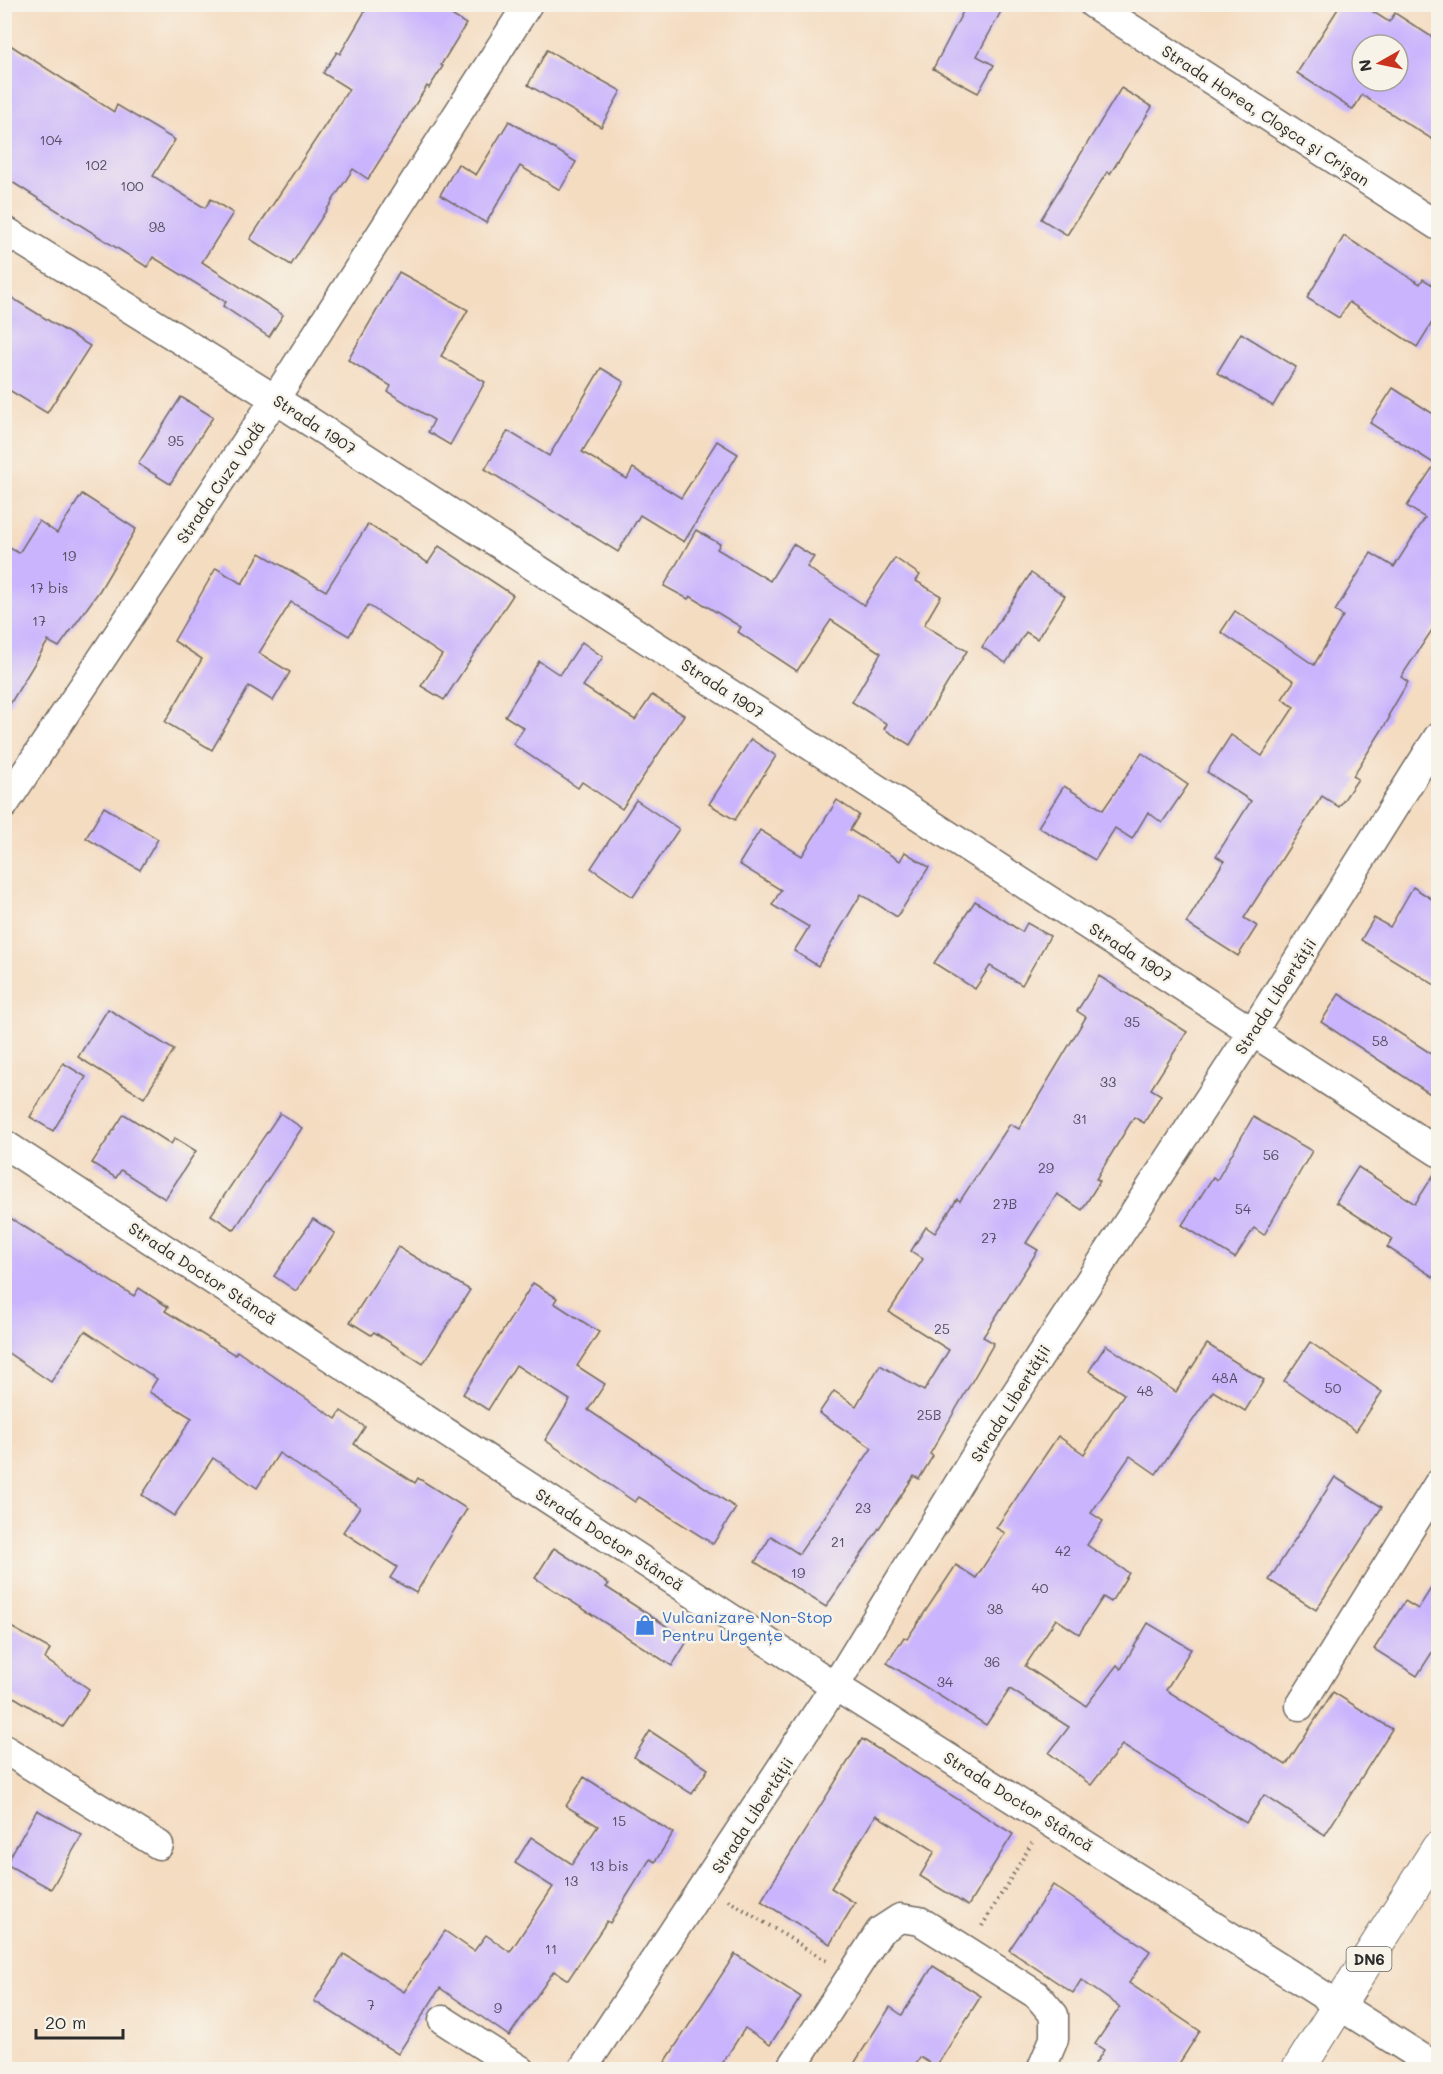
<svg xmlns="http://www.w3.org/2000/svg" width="1443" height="2074" font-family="Mali,sans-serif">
<rect width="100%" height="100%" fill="#f7f3e8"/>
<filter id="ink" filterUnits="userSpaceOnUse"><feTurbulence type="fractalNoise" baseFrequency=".0167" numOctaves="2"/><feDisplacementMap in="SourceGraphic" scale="12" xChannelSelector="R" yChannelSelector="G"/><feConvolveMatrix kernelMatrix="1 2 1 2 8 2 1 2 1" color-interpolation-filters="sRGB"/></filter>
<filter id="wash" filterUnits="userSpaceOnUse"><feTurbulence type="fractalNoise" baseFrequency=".008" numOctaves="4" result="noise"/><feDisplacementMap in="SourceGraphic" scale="24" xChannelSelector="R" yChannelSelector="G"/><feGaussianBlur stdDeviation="1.35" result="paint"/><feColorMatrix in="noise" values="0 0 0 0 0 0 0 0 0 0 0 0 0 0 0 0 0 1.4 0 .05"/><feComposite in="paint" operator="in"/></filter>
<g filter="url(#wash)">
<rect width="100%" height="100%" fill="#f4dcc1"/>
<g id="blocks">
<g fill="#c9b4fd" fill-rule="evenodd">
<path d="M 369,4 L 434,4 L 466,24 L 441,65 L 443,66 L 429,88 L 427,86 L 368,179 L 353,169 L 291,265 L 250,239 L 349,89 L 323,73 L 337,52 L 340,54 Z"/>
<path d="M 967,4 L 1005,4 L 977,56 L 994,65 L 978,93 L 933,69 Z"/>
<path d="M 1341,4 L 1361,4 L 1389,22 L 1395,13 L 1438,41 L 1438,143 L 1362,95 L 1353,110 L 1297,73 ZM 1362,45 L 1398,45 L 1398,81 L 1362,81 Z"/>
<path d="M 4,41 L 114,112 L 117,105 L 175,140 L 153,176 L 205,208 L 211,199 L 233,213 L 202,262 L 283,315 L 269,337 L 223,306 L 226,302 L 153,257 L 147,267 L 4,177 Z"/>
<path d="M 547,50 L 621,91 L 601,127 L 528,85 Z"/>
<path d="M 1121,88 L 1152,107 L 1110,174 L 1107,172 L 1067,235 L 1041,219 Z"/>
<path d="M 509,121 L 576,162 L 560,190 L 520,166 L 486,223 L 440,195 L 458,164 L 476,175 Z"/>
<path d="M 1344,236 L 1420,284 L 1423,279 L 1438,288 L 1438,313 L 1417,347 L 1349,302 L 1339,318 L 1307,298 Z"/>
<path d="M 399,272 L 468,310 L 441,356 L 485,382 L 450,445 L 428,432 L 434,420 L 388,392 L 391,386 L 348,360 Z"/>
<path d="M 4,293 L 90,346 L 47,413 L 4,387 Z"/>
<path d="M 1241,333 L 1296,367 L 1273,406 L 1217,373 Z"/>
<path d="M 601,368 L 624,382 L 582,452 L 627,479 L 633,468 L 681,498 L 717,441 L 738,454 L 684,542 L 640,515 L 618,552 L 485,469 L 508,431 L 549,456 Z"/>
<path d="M 1393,388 L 1438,417 L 1438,621 L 1401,677 L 1408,682 L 1388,716 L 1390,717 L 1353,776 L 1358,779 L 1339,807 L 1322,796 L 1244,918 L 1257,926 L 1238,956 L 1186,923 L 1224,861 L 1216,856 L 1251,801 L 1207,772 L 1231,735 L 1262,756 L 1294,707 L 1282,699 L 1294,681 L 1221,632 L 1235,611 L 1314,665 L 1343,616 L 1335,611 L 1371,553 L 1394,567 L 1425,518 L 1407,506 L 1435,464 L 1370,423 Z"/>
<path d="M 181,397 L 213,417 L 170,484 L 138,464 Z"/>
<path d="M 82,494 L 136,529 L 100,590 L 59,647 L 48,641 L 4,714 L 4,545 L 19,553 L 39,521 L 57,533 Z"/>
<path d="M 368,524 L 428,563 L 439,546 L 513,595 L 444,700 L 421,686 L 442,655 L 368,605 L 349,636 L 291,602 L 259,653 L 290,672 L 273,701 L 249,686 L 212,750 L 165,722 L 202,659 L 174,641 L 216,568 L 242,584 L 260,553 L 326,591 Z"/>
<path d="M 696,530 L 720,544 L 717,549 L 770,581 L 793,544 L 814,557 L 807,567 L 864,605 L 895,558 L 920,575 L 916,581 L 941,596 L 924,625 L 967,651 L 910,745 L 884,729 L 887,724 L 852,702 L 881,653 L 831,620 L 797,671 L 738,632 L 741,627 L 690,596 L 688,599 L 664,586 Z"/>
<path d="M 1031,573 L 1065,596 L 1037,639 L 1026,632 L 1006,663 L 982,647 Z"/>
<path d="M 582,642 L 603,657 L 583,686 L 635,720 L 652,695 L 684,715 L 622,809 L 582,782 L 578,788 L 513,744 L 524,728 L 505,716 L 539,661 L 560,675 Z"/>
<path d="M 751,739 L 776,756 L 735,820 L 709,804 Z"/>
<path d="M 1142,753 L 1188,785 L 1162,823 L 1148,812 L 1132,839 L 1115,828 L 1095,860 L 1038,827 L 1064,786 L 1103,810 Z"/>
<path d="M 636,800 L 679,829 L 633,897 L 591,868 Z"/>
<path d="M 837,800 L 859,815 L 850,830 L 900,861 L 905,852 L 929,867 L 897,917 L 861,894 L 818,966 L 794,951 L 809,927 L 772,905 L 781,890 L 739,864 L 760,830 L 802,856 Z"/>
<path d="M 104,807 L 158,839 L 140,870 L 86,838 Z"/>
<path d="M 1413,887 L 1438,903 L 1438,987 L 1361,940 L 1374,918 L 1390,927 Z"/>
<path d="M 975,901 L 1022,932 L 1027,923 L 1050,936 L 1022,985 L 990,966 L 975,989 L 934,963 Z"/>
<path d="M 1099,976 L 1187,1032 L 1151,1089 L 1161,1095 L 1144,1123 L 1134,1117 L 1096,1179 L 1100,1181 L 1082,1210 L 1057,1194 L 1026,1243 L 1038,1250 L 983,1337 L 994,1343 L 930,1454 L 933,1456 L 919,1479 L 914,1476 L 826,1607 L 755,1562 L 771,1536 L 799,1554 L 872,1448 L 819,1413 L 834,1391 L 856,1406 L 880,1365 L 924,1391 L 949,1350 L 889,1312 L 923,1259 L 911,1251 L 926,1227 L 935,1233 L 957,1199 L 960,1201 L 1010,1124 L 1019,1129 L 1086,1017 L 1077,1011 Z"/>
<path d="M 1339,994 L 1438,1058 L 1438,1099 L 1321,1022 Z"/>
<path d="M 108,1009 L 174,1050 L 144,1098 L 78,1057 Z"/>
<path d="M 63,1063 L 86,1077 L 53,1131 L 30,1117 Z"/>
<path d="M 280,1113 L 302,1128 L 234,1230 L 211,1215 Z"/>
<path d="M 124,1114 L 171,1144 L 175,1138 L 196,1151 L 165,1199 L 121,1170 L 116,1178 L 92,1163 Z"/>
<path d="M 1253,1117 L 1312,1151 L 1264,1235 L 1254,1228 L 1235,1258 L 1182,1225 L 1213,1177 L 1217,1180 Z"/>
<path d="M 1358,1167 L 1415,1204 L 1438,1168 L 1438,1280 L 1387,1247 L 1393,1239 L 1336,1202 Z"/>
<path d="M 4,1214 L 134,1296 L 139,1288 L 168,1307 L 165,1311 L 235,1355 L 237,1351 L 336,1419 L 341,1411 L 365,1427 L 354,1444 L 415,1483 L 418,1478 L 467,1509 L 416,1593 L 390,1578 L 397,1567 L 343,1532 L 360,1507 L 279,1453 L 257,1488 L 213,1458 L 174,1516 L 142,1495 L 192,1418 L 149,1392 L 157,1379 L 85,1331 L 51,1382 L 4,1350 Z"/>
<path d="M 313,1219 L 335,1233 L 296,1291 L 274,1276 Z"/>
<path d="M 398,1247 L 470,1290 L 423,1364 L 374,1332 L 371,1335 L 350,1322 Z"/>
<path d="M 533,1283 L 557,1298 L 554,1303 L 599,1332 L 577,1366 L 605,1384 L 588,1410 L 736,1508 L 713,1544 L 639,1497 L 635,1502 L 545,1440 L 570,1400 L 516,1365 L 488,1410 L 463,1394 Z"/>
<path d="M 1310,1342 L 1382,1392 L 1356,1431 L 1284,1381 Z"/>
<path d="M 1207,1344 L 1264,1380 L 1245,1411 L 1213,1391 L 1156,1474 L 1130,1456 L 1091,1513 L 1103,1521 L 1087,1545 L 1129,1573 L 1111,1602 L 1103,1597 L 1079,1634 L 1056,1619 L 1025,1666 L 1086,1706 L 1117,1665 L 1121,1669 L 1148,1623 L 1191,1649 L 1166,1690 L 1286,1765 L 1333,1692 L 1392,1729 L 1325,1835 L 1264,1795 L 1246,1823 L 1122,1745 L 1091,1785 L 1049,1753 L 1069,1727 L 1010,1689 L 986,1725 L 887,1663 L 904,1637 L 907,1639 L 956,1565 L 976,1578 L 1005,1533 L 996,1528 L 1058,1436 L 1084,1454 L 1124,1394 L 1089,1371 L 1106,1345 L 1176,1392 Z"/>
<path d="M 1335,1477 L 1382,1507 L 1316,1610 L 1269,1580 Z"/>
<path d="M 554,1548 L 609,1584 L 606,1587 L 688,1640 L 672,1666 L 535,1578 Z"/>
<path d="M 1438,1577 L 1438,1643 L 1417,1676 L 1374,1649 L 1405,1601 L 1418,1609 Z"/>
<path d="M 4,1623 L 50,1649 L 45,1659 L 89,1689 L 63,1727 L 4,1691 Z"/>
<path d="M 650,1731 L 708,1769 L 692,1794 L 634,1757 Z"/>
<path d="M 862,1739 L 1013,1834 L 968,1906 L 920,1876 L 935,1851 L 876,1815 L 831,1888 L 855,1903 L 830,1944 L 761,1901 Z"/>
<path d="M 584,1777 L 673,1833 L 655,1862 L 650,1859 L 610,1923 L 607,1921 L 568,1980 L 554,1971 L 509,2036 L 440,1988 L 398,2054 L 314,2001 L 344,1954 L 404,1992 L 445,1931 L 474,1951 L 486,1935 L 510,1952 L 553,1887 L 515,1863 L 531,1837 L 572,1864 L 598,1826 L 566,1806 Z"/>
<path d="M 37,1810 L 82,1835 L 51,1889 L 6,1864 Z"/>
<path d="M 1053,1885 L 1150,1951 L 1129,1983 L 1200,2031 L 1175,2070 L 1091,2070 L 1104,2050 L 1095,2044 L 1120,2007 L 1081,1980 L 1073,1993 L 1009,1950 Z"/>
<path d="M 735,1954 L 801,1997 L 770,2045 L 745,2028 L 718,2070 L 660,2070 Z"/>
<path d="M 933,1966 L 981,1996 L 936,2067 L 920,2057 L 912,2070 L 850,2070 L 890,2007 L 902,2015 Z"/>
</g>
</g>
</g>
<g filter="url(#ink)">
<use href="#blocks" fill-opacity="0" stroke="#716960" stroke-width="1.5"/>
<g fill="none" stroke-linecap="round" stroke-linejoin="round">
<g stroke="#716960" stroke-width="31">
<g id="minor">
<path d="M 1093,4 L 1438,226"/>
<path d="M 4,230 L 275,399 L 1438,1152"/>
<path d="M 4,805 L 275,399 L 528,4"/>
<path d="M 4,1144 L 835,1686 L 1438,2068"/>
<path d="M 1300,1706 L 1438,1484"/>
<path d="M 4,1749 L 159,1845"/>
<path d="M 443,2020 L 521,2070"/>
<path d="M 582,2070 L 835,1686 L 982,1445 L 1253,1031 L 1438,737"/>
<path d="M 790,2070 L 880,1931 L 900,1918 L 920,1921 L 1037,1995 L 1054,2015 L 1054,2039 L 1041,2070"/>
</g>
</g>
<g stroke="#716960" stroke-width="35">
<path id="major" d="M 1298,2070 L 1438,1848"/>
</g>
<g stroke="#716960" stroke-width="4" stroke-dasharray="1.5 4.5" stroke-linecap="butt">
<path d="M 728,1900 L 828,1962"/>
<path d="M 982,1926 L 1032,1843"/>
</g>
<use href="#minor" stroke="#fff" stroke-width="28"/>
<use href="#major" stroke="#fff" stroke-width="33"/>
</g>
</g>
<defs>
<g id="shop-bare" transform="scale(1.62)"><path d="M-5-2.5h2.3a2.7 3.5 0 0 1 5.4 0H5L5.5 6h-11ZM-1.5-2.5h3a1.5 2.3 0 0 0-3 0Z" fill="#3f7fe0" stroke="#f7f3e8" stroke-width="2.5" paint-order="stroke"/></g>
</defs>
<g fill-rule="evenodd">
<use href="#shop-bare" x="645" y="1625"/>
</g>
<g text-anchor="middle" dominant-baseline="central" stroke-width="5" stroke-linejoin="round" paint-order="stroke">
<g font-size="14" fill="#524d60">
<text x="51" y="139">104</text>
<text x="96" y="164">102</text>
<text x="132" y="185">100</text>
<text x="157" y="226">98</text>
<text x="176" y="440">95</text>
<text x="69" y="555">19</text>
<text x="49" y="587">17 bis</text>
<text x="39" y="620">17</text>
<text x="1132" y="1021">35</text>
<text x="1380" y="1040">58</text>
<text x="1108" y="1081">33</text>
<text x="1080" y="1118">31</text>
<text x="1271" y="1154">56</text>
<text x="1046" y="1167">29</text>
<text x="1005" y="1203">27B</text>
<text x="1243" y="1208">54</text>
<text x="989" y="1237">27</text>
<text x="942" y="1328">25</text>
<text x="1225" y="1377">48A</text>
<text x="1333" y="1387">50</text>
<text x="1145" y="1390">48</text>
<text x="929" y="1414">25B</text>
<text x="863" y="1507">23</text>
<text x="838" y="1541">21</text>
<text x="1063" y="1550">42</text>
<text x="798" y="1572">19</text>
<text x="1040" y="1587">40</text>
<text x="995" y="1608">38</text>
<text x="992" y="1661">36</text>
<text x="945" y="1681">34</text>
<text x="619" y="1820">15</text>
<text x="609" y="1865">13 bis</text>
<text x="571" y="1880">13</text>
<text x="551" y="1948">11</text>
<text x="371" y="2004">7</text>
<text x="498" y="2007">9</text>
</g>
<rect fill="#f7f3e8" stroke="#686764" stroke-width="1.5" x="1346.5" y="1947" width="45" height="24" rx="4.5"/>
<g font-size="15" font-weight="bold" fill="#2b2b2b">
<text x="1369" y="1959">DN6</text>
</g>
<g font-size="16" fill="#2b2b2b" stroke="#f7f3e8">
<text transform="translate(1266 115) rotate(33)">Strada Horea, Cloşca şi Crişan</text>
<text transform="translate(315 424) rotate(33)">Strada 1907</text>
<text transform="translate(220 482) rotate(-56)">Strada Cuza Vodă</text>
<text transform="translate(723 688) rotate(33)">Strada 1907</text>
<text transform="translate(1131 952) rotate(33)">Strada 1907</text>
<text transform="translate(1275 996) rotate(-57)">Strada Libertății</text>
<text transform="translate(203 1273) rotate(33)">Strada Doctor Stâncă</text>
<text transform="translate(1010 1403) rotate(-58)">Strada Libertății</text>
<text transform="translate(610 1539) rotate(33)">Strada Doctor Stâncă</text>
<text transform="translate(1019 1801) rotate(32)">Strada Doctor Stâncă</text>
<text transform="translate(752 1815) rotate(-57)">Strada Libertății</text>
</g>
<g font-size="16" fill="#366cbe" stroke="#f7f3e8" text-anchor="start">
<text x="662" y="1616">Vulcanizare Non-Stop<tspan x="662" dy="18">Pentru Urgențe</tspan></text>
</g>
</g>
<rect width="1443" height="2074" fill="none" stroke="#f7f3e8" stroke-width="24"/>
<g transform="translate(1380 63) rotate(261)"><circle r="28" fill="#f7f3e8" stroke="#a5a39c" stroke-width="1.5"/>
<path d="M0-4.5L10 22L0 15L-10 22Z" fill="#c8321e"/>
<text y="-9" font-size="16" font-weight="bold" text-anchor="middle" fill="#2b2b2b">N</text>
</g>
<path d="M36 2029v9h87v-9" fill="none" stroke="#2b2b2b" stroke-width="3"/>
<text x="45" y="2029" font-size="18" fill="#2b2b2b" stroke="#f7f3e8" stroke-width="4.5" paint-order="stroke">20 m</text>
</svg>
